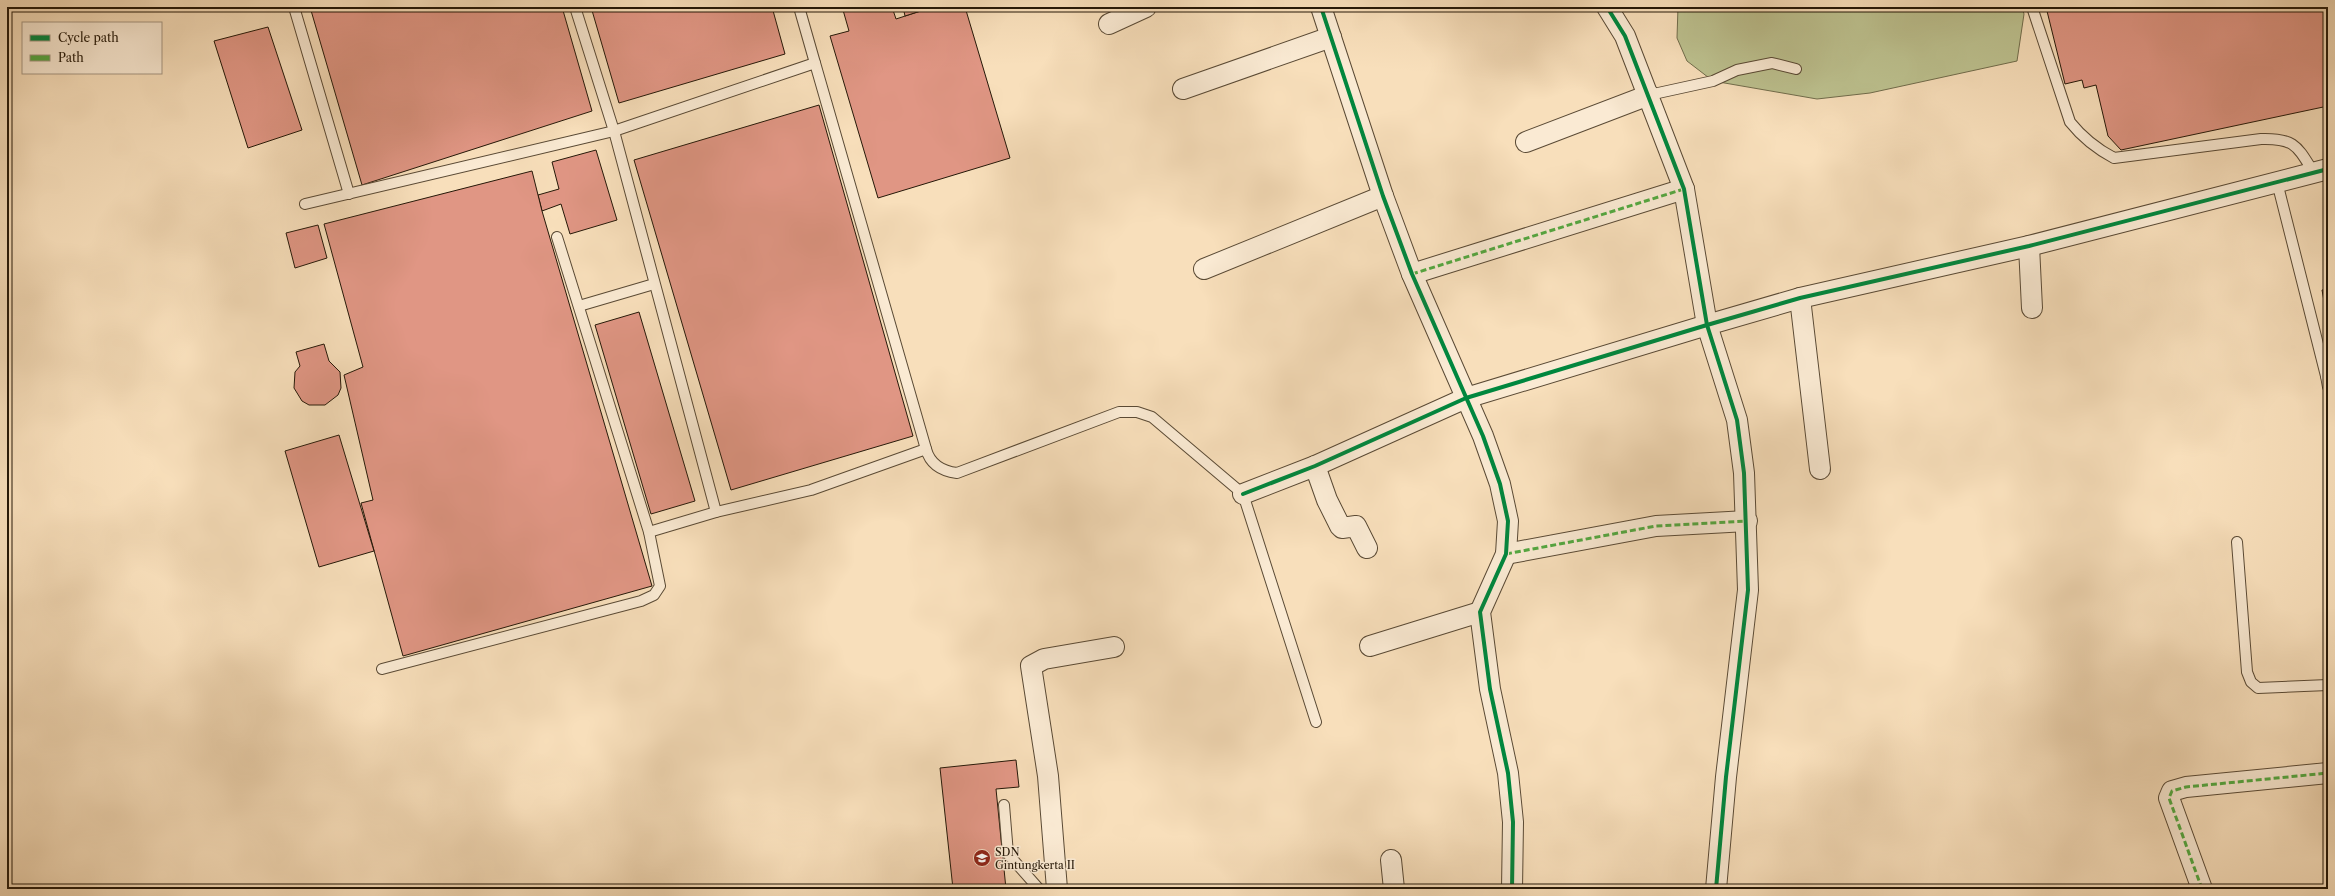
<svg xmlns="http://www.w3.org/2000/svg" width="2335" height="896" font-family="'Libre Caslon Text',serif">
<rect width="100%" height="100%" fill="#f8dfbb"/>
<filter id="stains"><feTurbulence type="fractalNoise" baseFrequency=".005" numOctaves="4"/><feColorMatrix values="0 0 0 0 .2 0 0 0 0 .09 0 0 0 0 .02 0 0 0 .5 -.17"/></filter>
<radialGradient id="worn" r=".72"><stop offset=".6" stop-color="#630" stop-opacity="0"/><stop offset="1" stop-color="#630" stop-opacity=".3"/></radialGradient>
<path fill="#bdc290" stroke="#716d4c" d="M 1678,7 L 2022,7 L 2024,14 L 2017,61 L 1870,93 L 1817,99 L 1713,81 L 1687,61 L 1677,38 Z"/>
<g fill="#e09684" stroke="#251808">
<path d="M 310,7 L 562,7 L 592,111 L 362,185 Z"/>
<path d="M 591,7 L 772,7 L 785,54 L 619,103 Z"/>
<path d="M 853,7 L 892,7 L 896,19 L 933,7 L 965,7 L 1010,158 L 878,198 L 830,36 L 849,31 L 843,10 Z"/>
<path d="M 892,7 L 933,7 L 905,16 L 903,7 L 893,10 Z"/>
<path d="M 2046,7 L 2328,7 L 2328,106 L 2121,150 L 2108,136 L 2096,85 L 2084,88 L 2082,80 L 2065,84 Z"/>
<path d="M 268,27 L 302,130 L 248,148 L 214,41 Z"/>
<path d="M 819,105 L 913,436 L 731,490 L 634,160 Z"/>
<path d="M 596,150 L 617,220 L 570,234 L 561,204 L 542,211 L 538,195 L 559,189 L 552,162 Z"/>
<path d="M 532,171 L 542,211 L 652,586 L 403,656 L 361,503 L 373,500 L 344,375 L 363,367 L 324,224 Z"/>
<path d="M 2328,208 L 2328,230 L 2324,209 Z"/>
<path d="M 318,225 L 327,258 L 295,268 L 286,233 Z"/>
<path d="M 2328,289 L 2328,323 L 2322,290 Z"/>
<path d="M 639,312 L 695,501 L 651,514 L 595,325 Z"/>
<path d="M 324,344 L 329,361 L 340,372 L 341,388 L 338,395 L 325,405 L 309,405 L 302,401 L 294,388 L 295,372 L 300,366 L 296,352 Z"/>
<path d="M 339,435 L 374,551 L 319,567 L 285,451 Z"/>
<path d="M 1016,760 L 1019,787 L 996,789 L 1006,889 L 953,889 L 940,768 Z"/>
</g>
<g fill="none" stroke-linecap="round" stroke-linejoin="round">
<g stroke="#5a4a35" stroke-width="12">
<g id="lane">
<path d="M 294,7 L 349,194"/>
<path d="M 799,7 L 815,63"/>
<path d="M 2032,7 L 2070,122 C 2082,137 2097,149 2114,158 L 2261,139 C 2295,138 2297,146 2314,173"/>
<path d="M 1649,95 L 1713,81 L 1737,70 L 1772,63 L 1796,69"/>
<path d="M 2277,182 L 2326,376 L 2328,376"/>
<path d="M 305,204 L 614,131 L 575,7"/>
<path d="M 557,237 L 649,532"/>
<path d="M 579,306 L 654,284"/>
<path d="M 2326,376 L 2328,387"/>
<path d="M 716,512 L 614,131 L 815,63 L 926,449"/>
<path d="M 2237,542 L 2247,672 L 2251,682 L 2258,688 L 2328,685"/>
<path d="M 382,669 L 641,601 L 654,595 L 660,586 L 649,532 L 716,512 L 811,490 L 926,449 C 930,464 941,471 957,473 L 1119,412 L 1137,412 L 1152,417 L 1243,494 L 1316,722"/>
<path d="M 1004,805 L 1008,854 L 1039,889"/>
</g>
</g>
<g stroke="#5a4a35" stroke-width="22">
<g id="street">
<path d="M 1321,7 L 1383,196 L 1412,274 L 1483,436 L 1500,484 L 1508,521 L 1506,554 L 1480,612 L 1490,689 L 1508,773 L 1513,822 L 1512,889"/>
<path d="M 1607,7 L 1625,36 L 1684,189 L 1707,325 L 1737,420 L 1744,473 L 1748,590 L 1726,777 L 1716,889"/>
<path d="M 1109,24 L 1146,7"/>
<path d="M 1183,89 L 1331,37"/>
<path d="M 1526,142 L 1649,95"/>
<path d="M 2029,246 L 2032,308"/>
<path d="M 1204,269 L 1383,196"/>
<path d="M 1412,274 L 1684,189"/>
<path d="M 1800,298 L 1820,469"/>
<path d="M 1315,466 L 1327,500 L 1340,526 L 1342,528 L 1356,526 L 1367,548"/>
<path d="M 1243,494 L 1315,466 L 1466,398 L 1707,325 L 1800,298 L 2029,246 L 2328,169"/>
<path d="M 1506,554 L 1656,526 L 1747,521"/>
<path d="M 1370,646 L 1480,612"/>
<path d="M 1391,860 L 1394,889"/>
<path d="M 1057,889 L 1048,776 L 1031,666 L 1044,659 L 1114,647"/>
<path d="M 2202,889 L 2169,798 L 2172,791 L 2186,787 L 2328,773"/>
</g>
</g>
<use href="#lane" stroke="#faead3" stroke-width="10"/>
<use href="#street" stroke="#faead3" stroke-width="20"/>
<g stroke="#53a941" stroke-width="3" stroke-dasharray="6 3" stroke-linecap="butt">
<path d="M 1412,274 L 1684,189"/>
<path d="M 1506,554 L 1656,526 L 1747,521"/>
<path d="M 2202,889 L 2169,798 L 2172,791 L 2186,787 L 2328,773"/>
</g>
<g stroke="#faead3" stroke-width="6">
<g id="cycleway">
<path d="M 1321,7 L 1383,196 L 1412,274 L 1483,436 L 1500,484 L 1508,521 L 1506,554 L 1480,612 L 1490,689 L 1508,773 L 1513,822 L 1512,889"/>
<path d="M 1607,7 L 1625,36 L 1684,189 L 1707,325 L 1737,420 L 1744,473 L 1748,590 L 1726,777 L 1716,889"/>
<path d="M 1243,494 L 1315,466 L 1466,398 L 1707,325 L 1800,298 L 2029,246 L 2328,169"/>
</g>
</g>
<use href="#cycleway" stroke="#00873e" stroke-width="4"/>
</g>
<defs>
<g id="school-disc" transform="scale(0.9)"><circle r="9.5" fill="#8f2418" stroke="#faead3"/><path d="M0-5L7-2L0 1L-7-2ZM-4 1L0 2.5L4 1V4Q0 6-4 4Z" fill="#fff"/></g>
</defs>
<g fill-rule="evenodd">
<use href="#school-disc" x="982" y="858"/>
</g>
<g text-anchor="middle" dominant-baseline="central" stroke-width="3" stroke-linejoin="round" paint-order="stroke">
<g font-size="11" fill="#251808" stroke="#faead3" text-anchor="start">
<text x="995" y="852">SDN<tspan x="995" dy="13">Gintungkerta II</tspan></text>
</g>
</g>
<rect width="2335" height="896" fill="none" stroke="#f8dfbb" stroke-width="24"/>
<rect x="8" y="8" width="2319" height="880" fill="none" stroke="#251808" stroke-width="2"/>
<rect x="12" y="12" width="2311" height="872" fill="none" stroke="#251808"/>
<rect x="22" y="22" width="140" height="52" fill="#faead3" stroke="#a59682"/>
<rect x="30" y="35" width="20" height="6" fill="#00873e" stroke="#a59682"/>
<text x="58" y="42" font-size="12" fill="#251808">Cycle path</text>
<rect x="30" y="55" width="20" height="6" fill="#53a941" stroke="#a59682"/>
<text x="58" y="62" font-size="12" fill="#251808">Path</text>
<rect width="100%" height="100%" filter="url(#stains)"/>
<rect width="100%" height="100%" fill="url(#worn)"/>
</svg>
